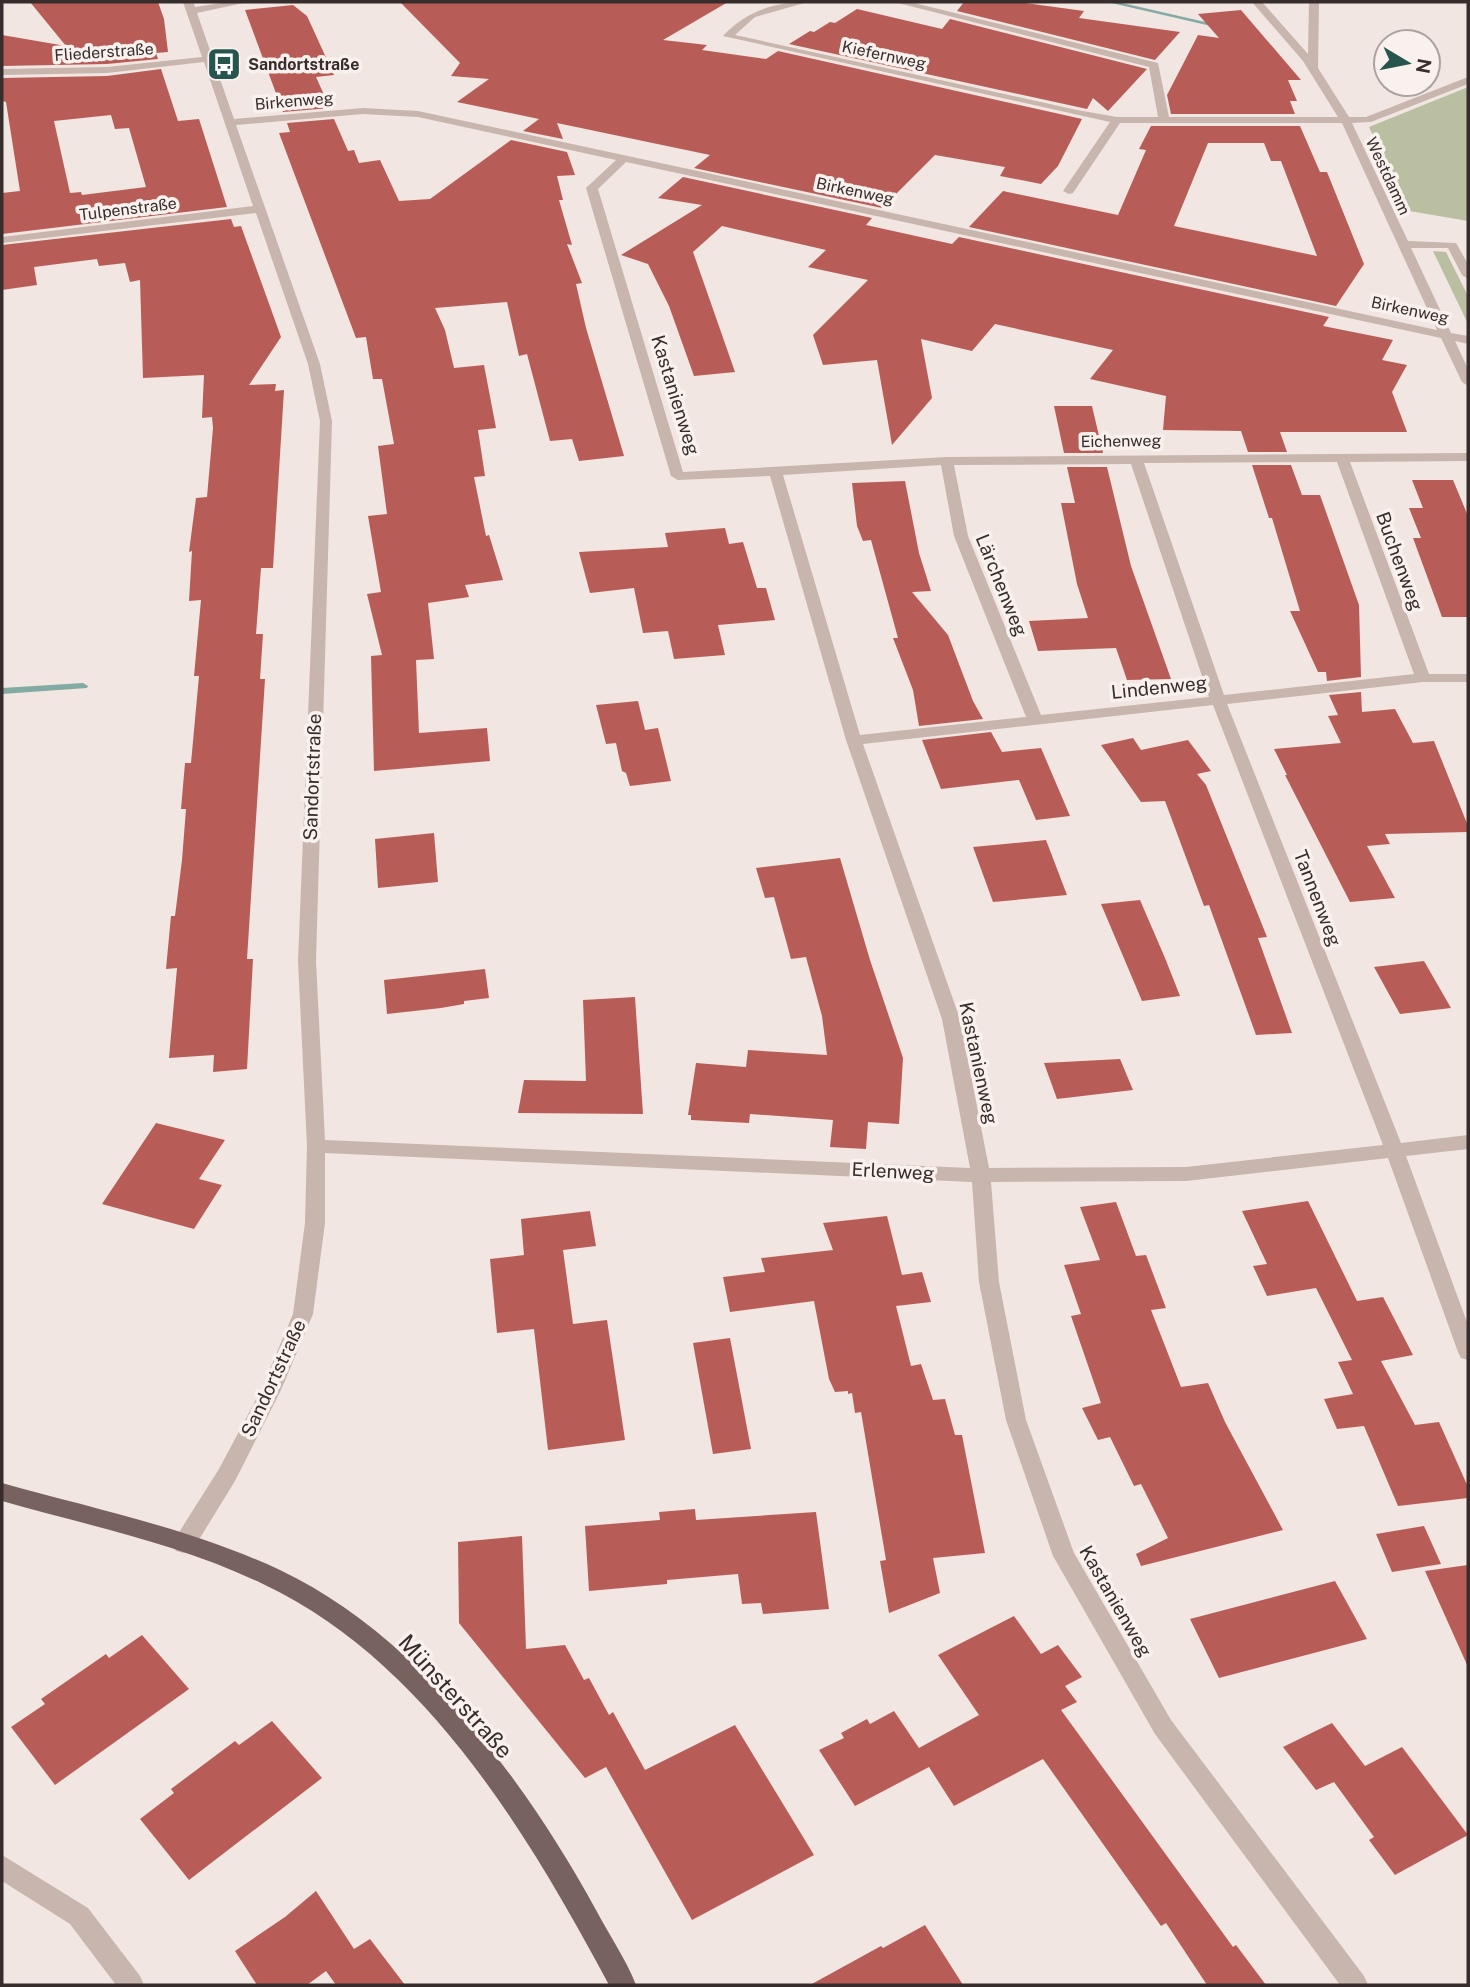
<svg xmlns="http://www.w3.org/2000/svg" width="1470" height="1987" font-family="'Public Sans',sans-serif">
<rect width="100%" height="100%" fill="#f1e6e1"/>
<g fill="#bbbfa2">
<path d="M 1468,87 L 1468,221 L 1409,211 L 1369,127 Z"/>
<path d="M 1433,251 L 1446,252 L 1468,296 L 1468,324 Z"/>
</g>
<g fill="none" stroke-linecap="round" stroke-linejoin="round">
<g fill="#83aba4" fill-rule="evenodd">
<path d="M 1107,2 L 1118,2 L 1227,27 L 1224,29 Z"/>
<path d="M 83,683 L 88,686 L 87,688 L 2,694 L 2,688 Z"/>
</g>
</g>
<g fill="#b85c58" fill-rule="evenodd">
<path d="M 30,2 L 158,2 L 164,19 L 168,52 L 156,53 L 158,59 L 107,64 L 2,66 L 2,35 L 66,46 Z"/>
<path d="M 400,2 L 728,2 L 663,40 L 707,45 L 702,50 L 766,59 L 778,51 L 1082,119 L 1058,166 L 1041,184 L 1000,176 L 1005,167 L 935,155 L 882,208 L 694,168 L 710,155 L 557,123 L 563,139 L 523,131 L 539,119 L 457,102 L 489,79 L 451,76 L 460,63 Z"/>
<path d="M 964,2 L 1018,2 L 1084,11 L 1079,18 L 1180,32 L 1155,60 L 957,11 Z"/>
<path d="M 293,5 L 307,16 L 334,75 L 316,77 L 330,108 L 283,112 L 245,10 Z"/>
<path d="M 857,9 L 942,29 L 950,19 L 1147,69 L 1108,111 L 1093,98 L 1087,109 L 1078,107 L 789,44 L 810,31 L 814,32 L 830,22 L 835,23 Z"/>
<path d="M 1241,10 L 1301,80 L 1288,80 L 1297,101 L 1290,101 L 1295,114 L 1171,114 L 1167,95 L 1198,35 L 1219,38 L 1198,14 Z"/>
<path d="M 161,69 L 178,121 L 199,119 L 227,207 L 2,234 L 2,193 L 20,191 L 6,102 L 2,101 L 2,78 L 107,76 ZM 111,115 L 115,129 L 129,128 L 146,187 L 82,195 L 81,192 L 70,193 L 54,121 Z"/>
<path d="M 334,119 L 348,151 L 354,150 L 359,163 L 380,160 L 399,201 L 430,199 L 511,140 L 567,152 L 575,175 L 557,176 L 563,200 L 559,200 L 572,245 L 567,244 L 582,283 L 576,284 L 586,328 L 624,456 L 579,461 L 572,439 L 550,441 L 527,354 L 519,356 L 507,302 L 435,308 L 445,330 L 454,368 L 484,365 L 496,428 L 478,430 L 485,476 L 474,477 L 486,536 L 489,535 L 503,580 L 465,585 L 469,597 L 428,603 L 434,659 L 416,660 L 419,733 L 487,728 L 490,761 L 374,771 L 371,656 L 382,655 L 367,594 L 381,592 L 368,516 L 387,514 L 378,446 L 394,444 L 382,379 L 373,379 L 366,337 L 356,338 L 279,133 L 290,132 L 287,123 Z"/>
<path d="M 1151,126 L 1300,126 L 1320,172 L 1327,172 L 1364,264 L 1336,306 L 969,227 L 1003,191 L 1118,215 L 1146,150 L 1139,149 ZM 1208,143 L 1264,143 L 1271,161 L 1281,161 L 1317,256 L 1174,226 Z"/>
<path d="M 683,177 L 872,218 L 866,225 L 952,244 L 959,237 L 1329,317 L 1323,326 L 1393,340 L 1382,360 L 1407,365 L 1392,392 L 1407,432 L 1280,432 L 1287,452 L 1248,452 L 1241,431 L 1163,430 L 1166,396 L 1090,379 L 1113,350 L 995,324 L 972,351 L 921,339 L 932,398 L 892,445 L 877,360 L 823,365 L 813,335 L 868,280 L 808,267 L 826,250 L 722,226 L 693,252 L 735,372 L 694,376 L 669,306 L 648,264 L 621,255 L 702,205 L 658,198 Z"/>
<path d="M 231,219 L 234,227 L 241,226 L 281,337 L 249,385 L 276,384 L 275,391 L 284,390 L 273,568 L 261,568 L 256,634 L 263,634 L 260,679 L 265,679 L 247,959 L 253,959 L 247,1069 L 213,1072 L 214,1055 L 169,1058 L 177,968 L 166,969 L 171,916 L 175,916 L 182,860 L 186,809 L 181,809 L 185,763 L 191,763 L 199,676 L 194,676 L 201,600 L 189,601 L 192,551 L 189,552 L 196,498 L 207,497 L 213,428 L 212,417 L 202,418 L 204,375 L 143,378 L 140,280 L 130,282 L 125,263 L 99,266 L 97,259 L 34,267 L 37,285 L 2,290 L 2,245 Z"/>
<path d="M 1054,406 L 1092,406 L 1103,453 L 1064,453 Z"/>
<path d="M 1252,465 L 1291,465 L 1302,495 L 1320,495 L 1359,605 L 1361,677 L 1327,681 L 1326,672 L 1318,672 L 1290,611 L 1300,611 L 1272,518 L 1269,518 Z"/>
<path d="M 1067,467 L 1107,467 L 1131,566 L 1171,679 L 1127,680 L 1116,648 L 1038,651 L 1029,621 L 1088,618 L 1077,584 L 1061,503 L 1075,503 Z"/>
<path d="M 1412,480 L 1453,480 L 1468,516 L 1468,617 L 1442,617 L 1413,538 L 1421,538 L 1409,508 L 1423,508 Z"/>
<path d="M 905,481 L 919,553 L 931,591 L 912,592 L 948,635 L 973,701 L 983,719 L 919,726 L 913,690 L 893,638 L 898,638 L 871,540 L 863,541 L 857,526 L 852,483 Z"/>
<path d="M 725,528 L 729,544 L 743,542 L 757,588 L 766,588 L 775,620 L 718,625 L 725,655 L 674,659 L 668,631 L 643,633 L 634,588 L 590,593 L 579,552 L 668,547 L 665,533 Z"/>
<path d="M 1361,692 L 1362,712 L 1395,709 L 1413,743 L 1434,741 L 1468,826 L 1468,832 L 1385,834 L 1390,844 L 1367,846 L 1395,898 L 1350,902 L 1285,775 L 1287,775 L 1274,749 L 1341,743 L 1328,716 L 1338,715 L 1329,695 Z"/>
<path d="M 638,701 L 645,730 L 658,728 L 671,781 L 630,786 L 626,773 L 622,771 L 616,743 L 606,744 L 596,705 Z"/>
<path d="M 991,732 L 1002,752 L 1041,748 L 1070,816 L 1036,820 L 1019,780 L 941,789 L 922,740 Z"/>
<path d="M 1133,738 L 1141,750 L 1188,740 L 1211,771 L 1197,774 L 1206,785 L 1267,937 L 1258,938 L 1292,1033 L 1256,1035 L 1209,905 L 1204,906 L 1165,801 L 1141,802 L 1101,745 Z"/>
<path d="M 434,833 L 438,882 L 378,888 L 375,839 Z"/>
<path d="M 1046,840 L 1067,895 L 993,902 L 973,847 Z"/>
<path d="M 840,858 L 870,960 L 903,1058 L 899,1124 L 868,1122 L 866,1149 L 830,1147 L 833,1120 L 750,1114 L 749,1123 L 691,1120 L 691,1115 L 688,1115 L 696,1063 L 746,1067 L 748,1050 L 827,1055 L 822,1016 L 806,957 L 791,959 L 774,897 L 765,898 L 756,868 Z"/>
<path d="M 1140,900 L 1165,958 L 1180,996 L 1142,1001 L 1101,904 Z"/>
<path d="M 1424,961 L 1451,1008 L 1400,1014 L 1374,967 Z"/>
<path d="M 485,969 L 489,998 L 464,1001 L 464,1004 L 441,1008 L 387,1014 L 384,980 Z"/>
<path d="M 635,997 L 643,1114 L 518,1113 L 524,1080 L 586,1081 L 583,1000 Z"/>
<path d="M 1120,1059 L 1133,1090 L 1057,1099 L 1044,1063 Z"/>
<path d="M 156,1123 L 225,1140 L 199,1179 L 222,1185 L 194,1229 L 102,1204 Z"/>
<path d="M 1308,1201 L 1357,1301 L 1383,1297 L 1413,1355 L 1381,1361 L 1415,1425 L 1439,1422 L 1468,1487 L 1468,1498 L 1398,1506 L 1364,1426 L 1337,1429 L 1324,1399 L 1353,1394 L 1338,1362 L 1352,1360 L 1316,1288 L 1267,1296 L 1253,1266 L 1267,1264 L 1242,1211 Z"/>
<path d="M 1116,1202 L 1136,1256 L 1146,1255 L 1166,1308 L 1151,1310 L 1181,1387 L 1208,1383 L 1225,1422 L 1283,1530 L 1141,1566 L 1136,1554 L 1168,1538 L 1141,1484 L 1134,1486 L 1110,1437 L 1098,1440 L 1082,1408 L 1101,1403 L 1071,1316 L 1081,1314 L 1064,1265 L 1100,1260 L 1080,1207 Z"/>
<path d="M 590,1211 L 596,1246 L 563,1250 L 573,1324 L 607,1320 L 625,1440 L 548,1450 L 534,1329 L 497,1333 L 490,1259 L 524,1255 L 521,1219 Z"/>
<path d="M 887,1216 L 902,1275 L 922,1272 L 931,1302 L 896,1306 L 911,1366 L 921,1364 L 933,1400 L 945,1399 L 955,1435 L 962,1435 L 985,1553 L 933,1558 L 940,1593 L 889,1613 L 880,1561 L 886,1560 L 861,1412 L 855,1413 L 852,1393 L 848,1394 L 848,1391 L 835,1392 L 829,1379 L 814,1301 L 730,1312 L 723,1277 L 765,1272 L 761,1258 L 833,1250 L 823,1223 Z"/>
<path d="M 730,1338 L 751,1449 L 713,1454 L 693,1343 Z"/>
<path d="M 695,1509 L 696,1520 L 816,1512 L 829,1609 L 763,1614 L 761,1603 L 742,1604 L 738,1574 L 667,1580 L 667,1584 L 589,1591 L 585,1526 L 660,1520 L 659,1512 Z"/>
<path d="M 1424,1526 L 1441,1564 L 1392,1572 L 1376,1534 Z"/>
<path d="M 522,1536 L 526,1649 L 565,1645 L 584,1680 L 589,1678 L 609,1715 L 613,1712 L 645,1770 L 735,1725 L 814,1855 L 692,1920 L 606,1767 L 585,1778 L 459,1623 L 458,1542 Z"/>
<path d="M 1468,1565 L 1468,1667 L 1425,1571 Z"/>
<path d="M 1335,1581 L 1367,1639 L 1219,1678 L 1190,1619 Z"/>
<path d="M 1014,1616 L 1041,1654 L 1058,1645 L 1082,1677 L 1065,1686 L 1077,1702 L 1061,1710 L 1233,1947 L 1236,1945 L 1266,1985 L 1207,1985 L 1166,1923 L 1161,1926 L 1043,1759 L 954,1806 L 929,1767 L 855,1806 L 819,1750 L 844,1738 L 841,1733 L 867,1719 L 870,1724 L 894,1711 L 919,1748 L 979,1715 L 938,1655 Z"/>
<path d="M 142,1635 L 189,1689 L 55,1785 L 11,1727 L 45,1704 L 41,1699 L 106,1654 L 109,1658 Z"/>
<path d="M 272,1721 L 322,1778 L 189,1880 L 140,1819 L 174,1793 L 171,1789 L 235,1741 L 239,1745 Z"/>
<path d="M 1332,1723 L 1365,1766 L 1402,1747 L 1468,1835 L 1395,1875 L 1369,1840 L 1374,1837 L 1334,1782 L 1316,1790 L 1283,1747 Z"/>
<path d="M 316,1891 L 354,1949 L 370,1939 L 405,1985 L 336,1985 L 326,1971 L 307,1985 L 257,1985 L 235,1951 L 285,1917 Z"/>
<path d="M 925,1925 L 963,1985 L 810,1985 L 881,1946 L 883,1948 Z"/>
</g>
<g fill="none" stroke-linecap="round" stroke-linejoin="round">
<g fill="#c8b5ae" fill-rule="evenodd">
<path d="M 183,2 L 193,2 L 195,7 L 228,2 L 248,2 L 197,13 L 234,119 L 363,108 L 418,111 L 1437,330 L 1342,123 L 1120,123 L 1073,193 L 1069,194 L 1063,191 L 1110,122 L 723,36 C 746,11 774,2 808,2 L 755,17 L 735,35 L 1077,110 L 1117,117 L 1158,117 L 1149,67 L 894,2 L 910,2 L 1158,63 L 1169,117 L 1338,117 L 1303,61 L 1252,2 L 1262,2 L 1308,54 L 1309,2 L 1319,2 L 1318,68 L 1349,117 L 1366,117 L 1468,77 L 1468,84 L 1371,122 L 1352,123 L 1408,241 L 1456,243 L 1468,264 L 1468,279 L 1462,275 L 1448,248 L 1411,248 L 1451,333 L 1468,336 L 1468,344 L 1455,341 L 1468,369 L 1468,386 L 1462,382 L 1441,338 L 626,162 L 598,189 L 683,472 L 947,457 L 1468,453 L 1468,461 L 1350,462 L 1429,674 L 1468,674 L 1468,682 L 1423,682 L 1227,704 L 1401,1143 L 1468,1135 L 1468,1149 L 1406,1156 L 1468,1325 L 1468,1360 L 1461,1358 L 1458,1352 L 1388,1158 L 1186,1181 L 991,1182 L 999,1282 L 1026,1420 L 1074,1553 L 1171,1720 L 1364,1976 L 1368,1985 L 1340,1985 L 1155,1734 L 1053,1556 L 1006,1420 L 979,1282 L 972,1182 L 325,1153 L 325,1223 L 313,1314 L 281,1390 L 235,1481 L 192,1551 L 184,1553 L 176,1551 L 173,1544 L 176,1537 L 219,1469 L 261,1390 L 293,1314 L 305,1223 L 307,1146 L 298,961 L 320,421 L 308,364 L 256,213 L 2,243 L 2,237 L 253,206 L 204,62 L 107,73 L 2,75 L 2,69 L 107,67 L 202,57 ZM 363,114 L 418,117 L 616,160 L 586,188 L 671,476 L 678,480 L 770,476 L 846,740 L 942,1019 L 970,1168 L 325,1140 L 316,961 L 332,421 L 320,364 L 236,125 ZM 1337,462 L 1414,674 L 1224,695 L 1144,463 ZM 1131,464 L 1209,697 L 1041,715 L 968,536 L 954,465 ZM 941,465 L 954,536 L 1026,717 L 860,735 L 783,475 ZM 1213,705 L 1383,1145 L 1186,1167 L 989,1168 L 960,1019 L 863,744 Z"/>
<path d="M 2,1855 L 88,1908 L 140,1976 L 144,1985 L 116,1985 L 70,1924 L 2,1881 Z"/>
</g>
<path fill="#77625f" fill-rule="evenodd" d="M 2,1483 C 95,1509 192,1529 280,1570 C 417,1635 525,1780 596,1910 C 609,1935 626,1959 636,1985 L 609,1985 C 528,1834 425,1660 263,1584 C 180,1544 90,1526 2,1501 Z"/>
</g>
<defs>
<g id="bus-square" transform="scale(1.75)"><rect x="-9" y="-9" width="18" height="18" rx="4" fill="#26544e" stroke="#f9f1ed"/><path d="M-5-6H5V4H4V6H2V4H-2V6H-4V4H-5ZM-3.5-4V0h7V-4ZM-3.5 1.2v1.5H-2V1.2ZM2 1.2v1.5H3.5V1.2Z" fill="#fff"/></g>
</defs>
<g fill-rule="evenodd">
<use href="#bus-square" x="224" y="64"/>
</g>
<g text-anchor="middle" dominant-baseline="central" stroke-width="7" stroke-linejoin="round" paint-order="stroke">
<g font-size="16" fill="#372d2c" stroke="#f9f1ed">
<text transform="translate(104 52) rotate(-4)">Fliederstraße</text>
<text transform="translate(884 55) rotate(12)">Kiefernweg</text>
<text transform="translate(294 101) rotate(-5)">Birkenweg</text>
<text transform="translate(1388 176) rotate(65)">Westdamm</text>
<text transform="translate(855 191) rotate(12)">Birkenweg</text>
<text transform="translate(128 209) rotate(-7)">Tulpenstraße</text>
<text transform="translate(1410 310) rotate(12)">Birkenweg</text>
<text transform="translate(1121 441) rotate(-1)">Eichenweg</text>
</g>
<g font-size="16" font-weight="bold" fill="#372d2c" stroke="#f9f1ed" text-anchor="start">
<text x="248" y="64">Sandortstraße</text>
</g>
<g font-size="19" fill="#372d2c" stroke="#f9f1ed">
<text transform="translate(676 395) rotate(73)">Kastanienweg</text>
<text transform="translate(1400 561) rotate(70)">Buchenweg</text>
<text transform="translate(1002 585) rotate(68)">Lärchenweg</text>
<text transform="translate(1159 687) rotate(-6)">Lindenweg</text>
<text transform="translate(312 777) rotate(-88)">Sandortstraße</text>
<text transform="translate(1318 898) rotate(69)">Tannenweg</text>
<text transform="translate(979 1063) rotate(78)">Kastanienweg</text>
<text transform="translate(893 1171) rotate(3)">Erlenweg</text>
<text transform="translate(273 1378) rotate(-65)">Sandortstraße</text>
<text transform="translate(1116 1601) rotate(60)">Kastanienweg</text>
</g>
<g font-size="23" fill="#372d2c" stroke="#f9f1ed">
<text transform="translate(456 1696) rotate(48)">Münsterstraße</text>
</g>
</g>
<rect width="1470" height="1987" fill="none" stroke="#372d2c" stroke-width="7"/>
<g transform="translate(1407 63) rotate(100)"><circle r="33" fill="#f9f1ed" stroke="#aba3a0" stroke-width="2"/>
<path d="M0-5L12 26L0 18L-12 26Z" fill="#26544e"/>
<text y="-10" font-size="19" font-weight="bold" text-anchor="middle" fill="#372d2c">N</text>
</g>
</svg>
